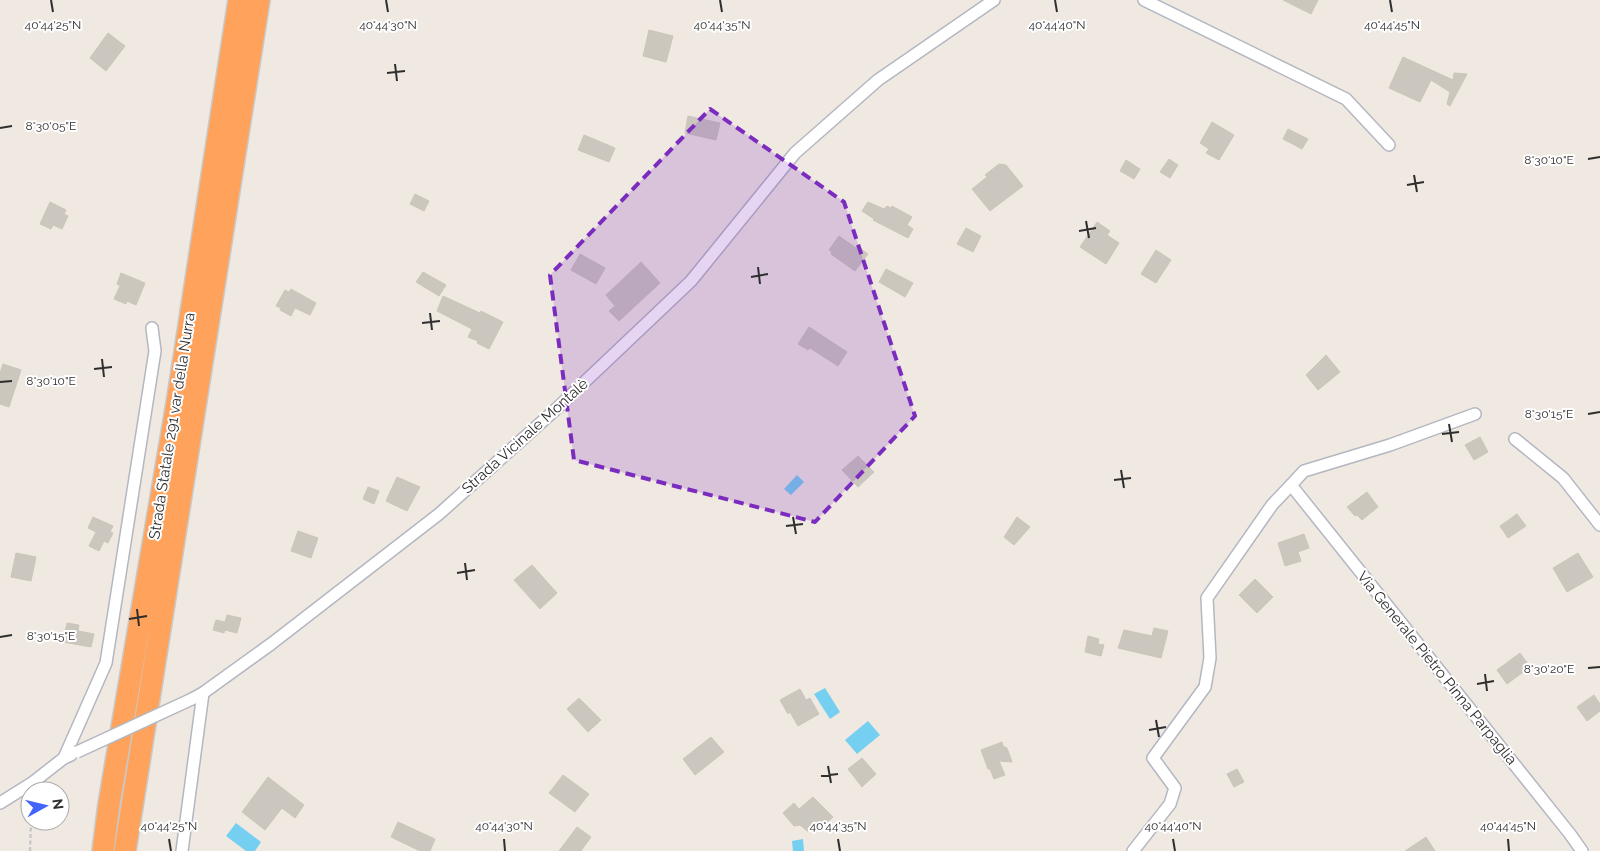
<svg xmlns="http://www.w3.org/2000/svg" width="1600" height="851" font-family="Raleway,sans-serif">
<rect width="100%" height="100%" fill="#efe9e1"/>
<g fill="#75cff0">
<path d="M 797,475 L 804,482 L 791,495 L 784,489 Z"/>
<path d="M 825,688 L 840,712 L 830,719 L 814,694 Z"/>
<path d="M 868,721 L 880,735 L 857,754 L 845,740 Z"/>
<path d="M 236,823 L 261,842 L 255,851 L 246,851 L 226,836 Z"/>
<path d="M 803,839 L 804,851 L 793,851 L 792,841 Z"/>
</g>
<g fill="#cbc7bf" stroke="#cbc5ba">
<path d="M 1283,0 L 1318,0 L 1311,14 Z"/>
<path d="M 649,30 L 673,36 L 666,62 L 643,56 Z"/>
<path d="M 108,33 L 125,46 L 106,71 L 90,58 Z"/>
<path d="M 1403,57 L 1453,80 L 1454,73 L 1467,74 L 1450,106 L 1447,104 L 1450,92 L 1431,80 L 1420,102 L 1389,88 Z"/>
<path d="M 688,116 L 720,123 L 716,140 L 685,133 Z"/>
<path d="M 1212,122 L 1234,135 L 1219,160 L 1206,153 L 1209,149 L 1200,143 Z"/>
<path d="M 1288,129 L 1308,139 L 1302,149 L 1283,139 Z"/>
<path d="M 584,135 L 615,148 L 609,162 L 578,150 Z"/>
<path d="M 1169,159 L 1178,165 L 1170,178 L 1160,172 Z"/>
<path d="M 1126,160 L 1140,169 L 1134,179 L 1120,171 Z"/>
<path d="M 999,164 L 1006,165 L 1023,186 L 990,211 L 972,189 L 987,177 L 985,175 Z"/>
<path d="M 415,194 L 429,201 L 424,211 L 410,204 Z"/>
<path d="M 50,202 L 66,210 L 64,214 L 68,216 L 62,229 L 53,225 L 51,229 L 40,224 Z"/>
<path d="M 868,202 L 884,209 L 887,206 L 891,208 L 892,206 L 912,217 L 907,225 L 913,229 L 908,238 L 873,220 L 874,219 L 862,211 Z"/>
<path d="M 1097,222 L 1110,231 L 1107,235 L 1119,243 L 1106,264 L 1080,247 Z"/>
<path d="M 966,228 L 981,236 L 973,252 L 957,244 Z"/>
<path d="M 839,236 L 856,248 L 857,246 L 868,254 L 855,271 L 831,254 L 832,252 L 829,250 Z"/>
<path d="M 1156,250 L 1171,260 L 1156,283 L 1141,274 Z"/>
<path d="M 580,254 L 605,268 L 596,284 L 571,270 Z"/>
<path d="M 641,262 L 660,283 L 619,321 L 609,311 L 615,306 L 606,295 Z"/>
<path d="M 886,269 L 913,283 L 905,297 L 879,282 Z"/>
<path d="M 423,272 L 446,285 L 439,296 L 416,282 Z"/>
<path d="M 121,273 L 145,283 L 136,305 L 127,301 L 126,304 L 114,299 L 120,286 L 117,284 Z"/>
<path d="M 291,289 L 316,303 L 310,315 L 295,308 L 291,316 L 280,310 L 281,308 L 276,306 L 285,290 L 289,292 Z"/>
<path d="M 443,296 L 480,313 L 481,311 L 503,322 L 489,349 L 477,343 L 478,341 L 468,337 L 472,329 L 437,311 Z"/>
<path d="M 809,327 L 847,352 L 838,366 L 810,348 L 808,350 L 798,344 Z"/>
<path d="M 1326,355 L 1340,372 L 1318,390 L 1306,375 Z"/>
<path d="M 3,364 L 21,370 L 9,407 L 0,404 L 0,373 Z"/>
<path d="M 1480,437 L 1488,452 L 1474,460 L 1465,445 Z"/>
<path d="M 858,456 L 874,472 L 858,487 L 842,470 Z"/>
<path d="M 397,477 L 420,487 L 407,511 L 386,501 Z"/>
<path d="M 368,487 L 379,491 L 374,504 L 363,499 Z"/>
<path d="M 1367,492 L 1378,507 L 1362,520 L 1357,515 L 1355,516 L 1347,507 Z"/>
<path d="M 1517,514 L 1526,526 L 1508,538 L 1500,526 Z"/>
<path d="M 93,517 L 113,526 L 110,532 L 113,533 L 108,543 L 104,541 L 99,551 L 89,546 L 96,532 L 88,528 Z"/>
<path d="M 1017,517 L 1030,527 L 1014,545 L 1004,537 Z"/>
<path d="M 298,531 L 318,538 L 311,558 L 291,551 Z"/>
<path d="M 1304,534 L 1309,548 L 1298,552 L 1301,561 L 1285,566 L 1278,543 Z"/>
<path d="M 16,553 L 36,557 L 31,581 L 11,577 Z"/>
<path d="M 1578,553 L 1593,577 L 1567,592 L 1553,568 Z"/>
<path d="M 532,565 L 557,593 L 540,609 L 514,580 Z"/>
<path d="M 1255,579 L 1273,597 L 1257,613 L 1239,595 Z"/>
<path d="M 227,615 L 241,618 L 237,633 L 225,630 L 224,633 L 213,630 L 216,620 L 225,622 Z"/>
<path d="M 67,623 L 79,625 L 78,631 L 94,634 L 91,647 L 63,642 Z"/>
<path d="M 1154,628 L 1168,631 L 1161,658 L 1118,648 L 1124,630 L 1152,636 Z"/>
<path d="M 1088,636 L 1099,639 L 1098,644 L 1104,645 L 1101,656 L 1085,652 Z"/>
<path d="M 1520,653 L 1530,667 L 1507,684 L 1497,670 Z"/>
<path d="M 800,689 L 806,700 L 810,698 L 819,714 L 798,726 L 790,712 L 788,714 L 780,700 Z"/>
<path d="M 1594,695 L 1600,704 L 1600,711 L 1587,721 L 1577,707 Z"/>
<path d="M 579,698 L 601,720 L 588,732 L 567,709 Z"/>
<path d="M 711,737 L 724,752 L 695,775 L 683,759 Z"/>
<path d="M 1002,742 L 1003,746 L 1007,748 L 1012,762 L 999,761 L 1005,775 L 994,779 L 990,769 L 988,769 L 981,750 Z"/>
<path d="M 862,758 L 876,774 L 862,787 L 848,769 Z"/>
<path d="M 1237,769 L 1244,782 L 1234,787 L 1227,774 Z"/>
<path d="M 563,775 L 589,794 L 575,812 L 549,793 Z"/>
<path d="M 268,777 L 304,805 L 295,818 L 282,808 L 265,830 L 242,812 Z"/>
<path d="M 813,797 L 833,817 L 819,830 L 807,831 L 800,825 L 794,826 L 783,813 L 794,803 L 799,809 Z"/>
<path d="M 398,822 L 435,839 L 430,851 L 420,851 L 391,837 Z"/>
<path d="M 577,827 L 591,837 L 581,851 L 559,851 Z"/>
<path d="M 1426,837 L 1435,851 L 1405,851 Z"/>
</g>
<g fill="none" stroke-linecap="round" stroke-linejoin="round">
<g stroke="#b4b7c1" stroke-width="14">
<g id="street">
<path d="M 1144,0 L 1346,99 L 1389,145"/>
<path d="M 1515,439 L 1563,478 L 1600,525"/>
<path d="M 1291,485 L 1570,834 L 1582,851"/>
<path d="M 192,699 L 203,693 L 271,644 L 439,514 L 555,410 L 691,281 L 795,153 L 878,80 L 994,0"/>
<path d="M 64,758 L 106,663 L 155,351 L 152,328"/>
<path d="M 0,803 L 32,783 L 64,758 L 71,755"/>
<path d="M 182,851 L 203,693"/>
<path d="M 1133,851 L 1170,804 L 1175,788 L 1153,758 L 1205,687 L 1210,658 L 1207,598 L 1272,505 L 1291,485 L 1304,471 L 1390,445 L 1475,414"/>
</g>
</g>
<g stroke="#c9c9c9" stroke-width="24">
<g id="highway">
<path d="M 103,851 L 109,804 L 178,397 L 239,0"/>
<path d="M 125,851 L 259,0"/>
</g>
</g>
<path stroke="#c9c9c9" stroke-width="2.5" stroke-dasharray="4 2.5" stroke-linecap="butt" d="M 30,851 L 31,821"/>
<use href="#street" stroke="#fff" stroke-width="11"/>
<use href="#highway" stroke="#ffa35c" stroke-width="21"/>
<g stroke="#b4b7c1" stroke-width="14" stroke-linecap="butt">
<path id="street-bridge" d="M 77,752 L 192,699"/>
</g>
<use href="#street-bridge" stroke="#fff" stroke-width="11"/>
</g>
<path fill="#7b2cbf" fill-opacity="0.2" stroke="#7b2cbf" stroke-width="4" stroke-dasharray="10 6" stroke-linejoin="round" d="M 710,109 L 844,202 L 915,416 L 815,522 L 574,460 L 550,275 Z"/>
<path fill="none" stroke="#2e2e2e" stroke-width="2" d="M 51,0 L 53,12M 386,0 L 388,12M 720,0 L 722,12M 1055,0 L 1057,12M 1390,0 L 1392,12M 395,64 L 397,81M 387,73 L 405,71M 0,128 L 12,126M 1588,159 L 1600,157M 1414,175 L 1417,192M 1407,185 L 1424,182M 1086,221 L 1089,238M 1079,231 L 1096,228M 758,267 L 760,284M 751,277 L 768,274M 430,313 L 432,330M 422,323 L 440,321M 102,359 L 104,377M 94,369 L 112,367M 0,382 L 12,381M 1588,414 L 1600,412M 1449,424 L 1452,442M 1442,434 L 1459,432M 1121,470 L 1124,488M 1114,480 L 1131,478M 793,517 L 796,534M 786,526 L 803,524M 465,563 L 467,580M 457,573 L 475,570M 137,609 L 139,626M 129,619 L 147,616M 0,637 L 12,635M 1588,668 L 1600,667M 1485,674 L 1487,691M 1477,684 L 1494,681M 1156,720 L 1159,737M 1149,730 L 1166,727M 828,766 L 831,783M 821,776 L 838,774M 169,839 L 171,851M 504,839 L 505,851M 838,839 L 840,851M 1173,839 L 1175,851M 1508,839 L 1509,851"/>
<g text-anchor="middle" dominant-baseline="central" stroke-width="4" stroke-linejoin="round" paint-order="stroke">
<g font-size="15" fill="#2e2e2e" stroke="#fff">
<text transform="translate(172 426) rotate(-81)">Strada Statale 291 var della Nurra</text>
<text transform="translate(525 436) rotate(-42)">Strada Vicinale Montalè</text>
<text transform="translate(1437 668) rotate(51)">Via Generale Pietro Pinna Parpaglia</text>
</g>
</g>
<g font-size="12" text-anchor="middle" fill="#2e2e2e" stroke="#fff" stroke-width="4" stroke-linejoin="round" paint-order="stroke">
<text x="53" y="29">40°44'25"N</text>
<text x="388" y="29">40°44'30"N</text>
<text x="722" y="29">40°44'35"N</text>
<text x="1057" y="29">40°44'40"N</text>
<text x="1392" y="29">40°44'45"N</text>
<text x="51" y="130">8°30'05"E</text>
<text x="1549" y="164">8°30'10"E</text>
<text x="51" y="385">8°30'10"E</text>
<text x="1549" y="418">8°30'15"E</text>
<text x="51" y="640">8°30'15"E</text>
<text x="1549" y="673">8°30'20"E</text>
<text x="169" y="830">40°44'25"N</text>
<text x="504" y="830">40°44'30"N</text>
<text x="838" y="830">40°44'35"N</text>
<text x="1173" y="830">40°44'40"N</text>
<text x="1508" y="830">40°44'45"N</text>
</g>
<g transform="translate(45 806) rotate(82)"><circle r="24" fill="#ffffff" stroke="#ababab"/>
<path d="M0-4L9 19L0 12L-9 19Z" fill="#4264fb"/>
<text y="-8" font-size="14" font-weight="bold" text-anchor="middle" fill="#2e2e2e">N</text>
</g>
</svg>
